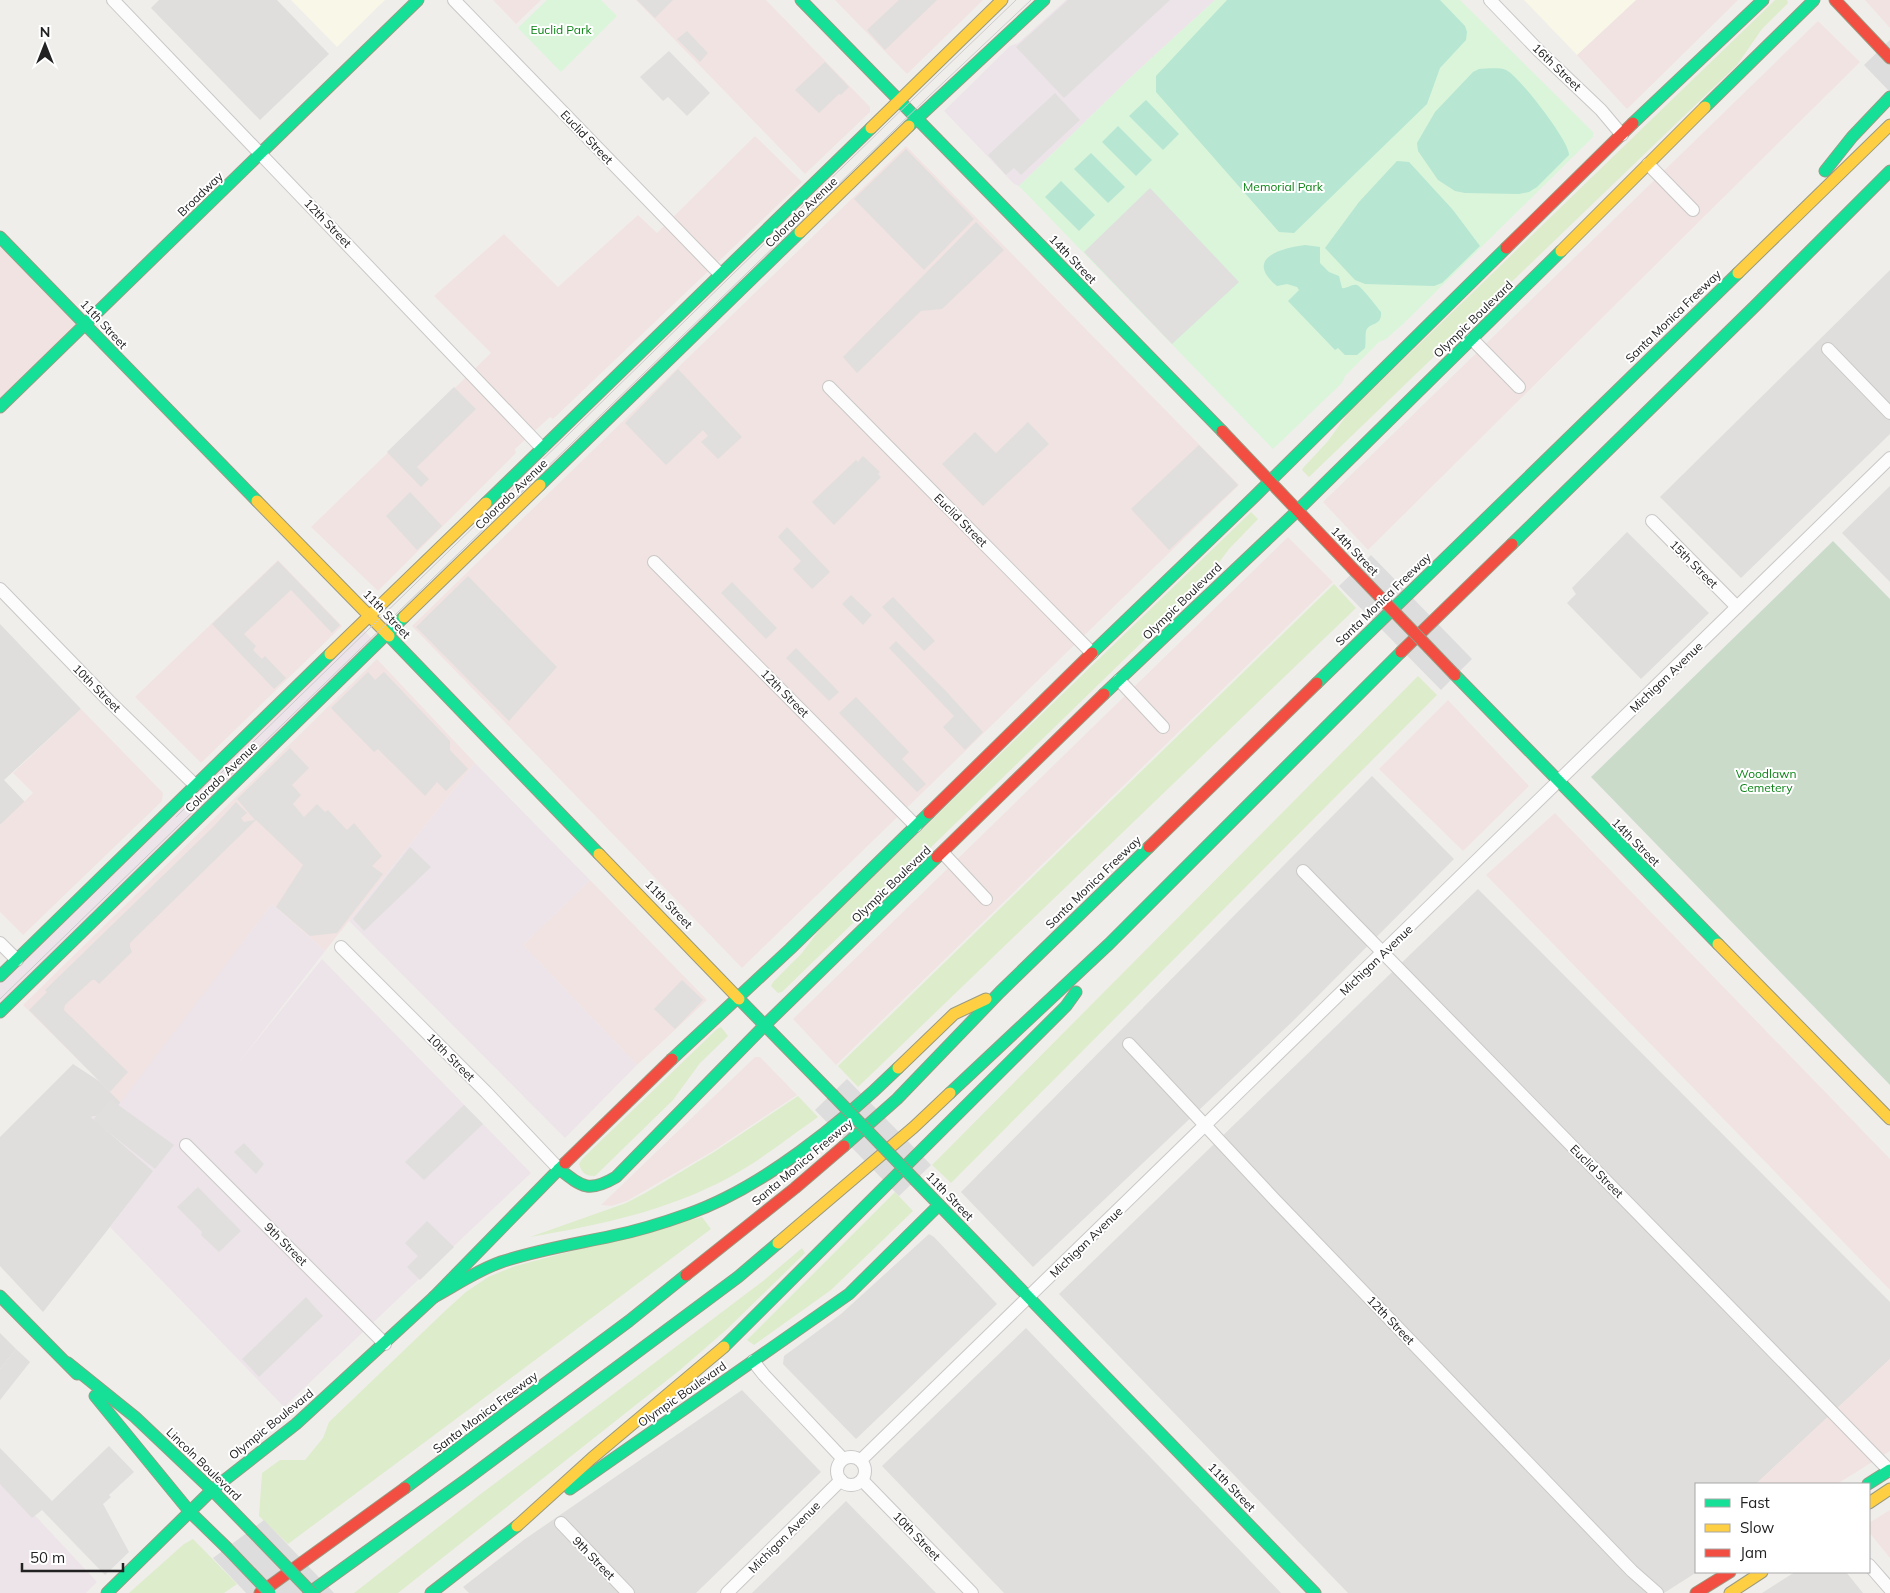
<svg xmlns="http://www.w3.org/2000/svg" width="1890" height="1593" font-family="Mulish,sans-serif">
<rect width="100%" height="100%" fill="#f0eeeb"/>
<g fill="#dfdedc">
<path d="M 159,0 L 277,0 L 329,54 L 260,120 L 151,8 Z"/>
<path d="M 1890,270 L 1890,434 L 1741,578 L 1660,497 Z"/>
<path d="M 1890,486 L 1890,582 L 1842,533 Z"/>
<path d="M 1627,532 L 1709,613 L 1641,679 L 1567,603 L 1576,594 L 1572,588 Z"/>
<path d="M 0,624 L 81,709 L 4,780 L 25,802 L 0,825 Z"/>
<path d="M 1372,776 L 1454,859 L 1292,1022 L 1033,1267 L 961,1192 Z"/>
<path d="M 1478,889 L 1890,1302 L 1890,1359 L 1756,1484 L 1696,1484 L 1697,1572 L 1664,1593 L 1348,1593 L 1059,1294 Z"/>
<path d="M 73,1064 L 125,1098 L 113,1113 L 91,1117 L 154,1171 L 43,1312 L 0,1266 L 0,1137 Z"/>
<path d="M 929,1234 L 934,1237 L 997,1304 L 856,1439 L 783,1364 L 784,1356 L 841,1314 Z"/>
<path d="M 1026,1328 L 1281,1593 L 1004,1593 L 882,1466 Z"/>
<path d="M 0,1333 L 16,1349 L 0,1369 Z"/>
<path d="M 742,1390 L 821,1472 L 696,1593 L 469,1593 L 463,1587 L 525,1539 Z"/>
<path d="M 846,1501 L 936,1593 L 752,1593 Z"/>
<path d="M 1795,1572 L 1846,1572 L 1863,1593 L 1762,1593 Z"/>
</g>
<g fill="#f1e3e1">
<path d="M 493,0 L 541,0 L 516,24 Z"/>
<path d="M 636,0 L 766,0 L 870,107 L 870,112 L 805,174 Z"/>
<path d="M 835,0 L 983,0 L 907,74 Z"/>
<path d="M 1636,0 L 1738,0 L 1627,109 L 1577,55 Z"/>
<path d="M 1865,0 L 1890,0 L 1890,28 Z"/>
<path d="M 1818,21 L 1860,62 L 1368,550 L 1323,502 Z"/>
<path d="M 755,136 L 802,182 L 553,419 L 550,417 L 515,449 L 516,453 L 378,591 L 311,527 L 491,353 L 434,296 L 504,234 L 558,287 L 638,215 L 657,233 Z"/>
<path d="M 906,146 L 1239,485 L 742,968 L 412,626 Z"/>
<path d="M 0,247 L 85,323 L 0,407 Z"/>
<path d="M 1288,537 L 1333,582 L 836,1065 L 793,1019 Z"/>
<path d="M 278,560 L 342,626 L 201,763 L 135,697 Z"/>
<path d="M 377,659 L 475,763 L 325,951 L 272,904 L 121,1103 L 23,1005 Z"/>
<path d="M 1448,700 L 1529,786 L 1463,851 L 1379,769 Z"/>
<path d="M 81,709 L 163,793 L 162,801 L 23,935 L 0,912 L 0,825 L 33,793 L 13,773 Z"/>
<path d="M 1555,813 L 1890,1159 L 1890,1290 L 1486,875 Z"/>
<path d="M 590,880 L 707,1000 L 637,1065 L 523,945 Z"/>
<path d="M 755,1057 L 760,1057 L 797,1095 L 713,1151 L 627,1201 L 611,1206 L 601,1205 Z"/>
<path d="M 1890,1359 L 1890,1451 L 1837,1484 L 1756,1484 Z"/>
<path d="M 1890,1510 L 1890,1558 L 1869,1532 L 1869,1523 Z"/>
</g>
<g fill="#ede4e9">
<path d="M 1066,0 L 1215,0 L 1132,76 L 1019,186 L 1014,184 L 944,111 L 1010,46 L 1018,43 Z"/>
<path d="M 363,629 L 374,641 L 0,1004 L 0,982 Z"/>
<path d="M 475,763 L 590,880 L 523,945 L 637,1065 L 565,1138 L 349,921 Z"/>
<path d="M 272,904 L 325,951 L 237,1065 L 322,959 L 531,1173 L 284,1407 L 110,1227 L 153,1171 L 91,1117 L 113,1112 Z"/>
<path d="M 0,1478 L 97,1582 L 86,1593 L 0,1593 Z"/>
</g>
<g fill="#f8f7e8">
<path d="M 291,0 L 385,0 L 337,47 Z"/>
<path d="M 1524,0 L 1636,0 L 1577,55 Z"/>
</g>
<g fill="#ddeccb">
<path d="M 1775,0 L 1787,0 L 1788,3 L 1762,29 L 1737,65 L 1309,477 L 1302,470 L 1303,468 L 1328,441 L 1348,413 Z"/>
<path d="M 1251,512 L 1258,519 L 1229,549 L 1205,581 L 782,992 L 778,993 L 771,986 L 773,982 L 802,953 L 822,926 Z"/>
<path d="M 1334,584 L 1356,608 L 858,1087 L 838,1066 Z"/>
<path d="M 1418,676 L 1437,695 L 951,1183 L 932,1165 Z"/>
<path d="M 721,1027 L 728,1036 L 700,1063 L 673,1100 L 595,1176 C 585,1176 582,1173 579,1164 L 582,1159 L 717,1029 Z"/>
<path d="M 798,1096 L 818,1117 C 789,1137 761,1160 730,1177 C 667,1211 600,1225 530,1237 L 626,1203 L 647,1192 L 714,1152 Z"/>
<path d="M 895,1192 L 913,1211 L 831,1290 L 754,1345 L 747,1340 Z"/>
<path d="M 702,1217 L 711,1229 L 288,1544 L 259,1516 L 262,1473 L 280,1460 L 305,1460 L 323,1438 L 329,1422 L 447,1309 L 466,1292 L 488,1277 L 515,1266 Z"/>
<path d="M 802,1248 L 805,1253 L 726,1330 L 680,1370 L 398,1593 L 354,1593 L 482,1493 L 763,1281 Z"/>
<path d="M 193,1539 L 237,1584 L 224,1593 L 129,1593 L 184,1544 Z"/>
</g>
<path fill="#cadbca" d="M 1833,541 L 1890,599 L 1890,1085 L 1591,777 Z"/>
<g fill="#daf5da">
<path d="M 547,0 L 601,0 L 617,16 L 561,72 L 518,28 Z"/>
<path d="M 1215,0 L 1460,0 L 1593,132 L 1593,137 L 1402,325 L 1386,339 L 1379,342 L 1345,376 L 1342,383 L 1273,449 L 1019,186 L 1132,76 Z"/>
</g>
<g fill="#b7e6d2">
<path d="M 1227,0 L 1440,0 L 1465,26 L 1467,32 L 1466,40 L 1440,68 L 1427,104 L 1294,233 L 1279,232 L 1156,92 L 1156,76 Z"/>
<path d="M 1479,69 C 1486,69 1499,67 1506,70 C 1519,76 1570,142 1569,155 L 1537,187 L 1529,192 L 1519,194 L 1465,193 L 1455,191 L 1438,180 L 1418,151 L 1417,143 L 1435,112 L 1473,72 Z"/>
<path d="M 1146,100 L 1179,134 L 1163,150 L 1129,116 Z"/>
<path d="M 1118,126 L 1152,160 L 1136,176 L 1102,142 Z"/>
<path d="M 1091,153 L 1125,187 L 1108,203 L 1074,169 Z"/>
<path d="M 1397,161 L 1409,162 L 1453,210 L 1480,246 L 1442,283 L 1434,286 L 1365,284 L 1355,280 L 1325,248 L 1359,202 Z"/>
<path d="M 1061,181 L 1095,215 L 1079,231 L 1045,197 Z"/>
<path d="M 1305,245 L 1320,247 L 1320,263 L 1329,272 L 1339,276 L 1342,288 C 1347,289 1351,284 1357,285 C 1361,286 1377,307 1381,312 C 1382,327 1370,321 1366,331 C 1365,336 1366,343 1365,348 L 1357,355 L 1345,355 L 1338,348 L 1335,350 L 1288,301 L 1299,290 L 1297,287 L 1287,284 L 1277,286 C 1244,259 1280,248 1305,245 Z"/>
</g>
<g fill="#e0dfde">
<path d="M 637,0 L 673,0 L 655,18 Z"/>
<path d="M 899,0 L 937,0 L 885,50 L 867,30 Z"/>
<path d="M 1068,0 L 1170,0 L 1064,98 L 1016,47 Z"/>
<path d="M 687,31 L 708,53 L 700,62 L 677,39 Z"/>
<path d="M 669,51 L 710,93 L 687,116 L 668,97 L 663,101 L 640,77 Z"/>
<path d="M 825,62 L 849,87 L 841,95 L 839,94 L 819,113 L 795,90 Z"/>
<path d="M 1055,93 L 1080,120 L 1021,175 L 1014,168 L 1006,175 L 988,155 Z"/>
<path d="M 906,149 L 974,219 L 924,270 L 854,199 Z"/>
<path d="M 1150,188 L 1239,282 L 1172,344 L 1084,252 Z"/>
<path d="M 976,222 L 1004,250 L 942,309 L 921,311 L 857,373 L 843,357 Z"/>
<path d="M 678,369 L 742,437 L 718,459 L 701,442 L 708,436 L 703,430 L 666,465 L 625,423 Z"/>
<path d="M 454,387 L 476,409 L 417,467 L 429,479 L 421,487 L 387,452 Z"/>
<path d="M 1028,422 L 1049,444 L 983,506 L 942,464 L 975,432 L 996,453 Z"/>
<path d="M 1199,445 L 1238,485 L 1169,550 L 1131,509 Z"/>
<path d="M 863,456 L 880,472 L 878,474 L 881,477 L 834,525 L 812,502 L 856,460 L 858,462 Z"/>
<path d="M 410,492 L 442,526 L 417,550 L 386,516 Z"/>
<path d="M 787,527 L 830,572 L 812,589 L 793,569 L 801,561 L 778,537 Z"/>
<path d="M 278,561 L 340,625 L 332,633 L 291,590 L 244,634 L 256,646 L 253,650 L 262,659 L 265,656 L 286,678 L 274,689 L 212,624 Z"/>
<path d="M 468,576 L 557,667 L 509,721 L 416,627 Z"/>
<path d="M 732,582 L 777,628 L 766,639 L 721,593 Z"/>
<path d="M 851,595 L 872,615 L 863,625 L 842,604 Z"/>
<path d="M 893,597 L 935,641 L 924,651 L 882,607 Z"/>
<path d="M 896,641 L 944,689 L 983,732 L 965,750 L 943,727 L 954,716 L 889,648 Z"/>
<path d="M 796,648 L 839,692 L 829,701 L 786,658 Z"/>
<path d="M 368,672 L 375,680 L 384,672 L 450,741 L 450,750 L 468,769 L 446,791 L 437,782 L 425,796 L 378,749 L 374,752 L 331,708 Z"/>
<path d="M 856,697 L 909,752 L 902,759 L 926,784 L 917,792 L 839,713 Z"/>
<path d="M 290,748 L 309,768 L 292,785 L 301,795 L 293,804 L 304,817 L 317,804 L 325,812 L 328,810 L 347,830 L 354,823 L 382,856 L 372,866 L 383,874 L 337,933 L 310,936 L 276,907 L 303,865 L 256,820 L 130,943 L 130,947 L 132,952 L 99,984 L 95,980 L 92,980 L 65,1005 L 64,1010 L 128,1072 L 110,1092 L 29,1010 L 47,992 L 45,990 L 214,826 L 236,802 L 247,813 L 241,818 L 244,822 L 255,820 L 237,799 Z"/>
<path d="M 410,847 L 431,867 L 364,931 L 353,919 Z"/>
<path d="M 682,980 L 703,1000 L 675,1029 L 654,1009 Z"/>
<path d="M 110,1099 L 174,1145 L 155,1169 L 93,1120 Z"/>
<path d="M 464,1105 L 483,1124 L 424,1180 L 405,1162 Z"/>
<path d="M 244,1143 L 264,1164 L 256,1174 L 234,1152 Z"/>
<path d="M 198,1187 L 241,1231 L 219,1252 L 201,1235 L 202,1232 L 177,1207 Z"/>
<path d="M 427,1221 L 454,1247 L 420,1280 L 407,1267 L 418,1256 L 405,1243 Z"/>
<path d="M 306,1297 L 323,1316 L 259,1377 L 242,1359 Z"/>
<path d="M 16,1349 L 30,1362 L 0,1400 L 0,1369 Z"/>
<path d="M 109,1446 L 134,1472 L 109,1495 L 111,1497 L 103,1504 L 129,1552 L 105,1575 L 42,1510 L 32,1518 L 0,1484 L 0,1448 L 52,1501 Z"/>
</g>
<g fill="#dedddd">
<path d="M 1890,40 L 1890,92 L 1864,65 Z"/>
<path d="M 1371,555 L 1472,659 L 1441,690 L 1339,586 Z"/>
<path d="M 847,1079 L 931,1165 L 899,1196 L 815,1110 Z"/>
<path d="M 264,1520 L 334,1593 L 246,1593 L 213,1558 Z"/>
</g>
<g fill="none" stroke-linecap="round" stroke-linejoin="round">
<g stroke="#c9c8c7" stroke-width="14">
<g id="street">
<path d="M 113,0 L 542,448"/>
<path d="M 454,0 L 720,274"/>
<path d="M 1490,0 L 1539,51 L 1601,110 L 1622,135"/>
<path d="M 1648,164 L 1693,210"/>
<path d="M 1472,339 L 1519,387"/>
<path d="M 1828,349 L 1890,413"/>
<path d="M 829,387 L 1092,653"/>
<path d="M 1652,521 L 1737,607"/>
<path d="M 654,562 L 916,826"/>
<path d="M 0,589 L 108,700 L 195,785"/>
<path d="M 1119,680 L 1163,727"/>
<path d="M 943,853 L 986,899"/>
<path d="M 1303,871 L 1890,1471"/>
<path d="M 0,943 L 17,960"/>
<path d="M 341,947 L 486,1092 L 559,1169"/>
<path d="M 1129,1044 L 1275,1200 L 1632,1571 L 1657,1593"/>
<path d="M 186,1145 L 385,1344"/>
<path d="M 753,1361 L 764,1375 L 843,1459"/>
<circle cx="851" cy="1471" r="14"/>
<path d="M 861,1460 L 1890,458"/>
<path d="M 862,1480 L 972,1593"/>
<path d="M 561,1523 L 628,1593"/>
<path d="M 1869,1565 L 1890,1589"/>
<path d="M 727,1593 L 841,1480"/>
</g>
</g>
<g stroke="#999a82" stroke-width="13">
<g id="fast">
<path d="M 801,0 L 1222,431"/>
<path d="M 1705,107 L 1814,0"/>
<path d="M 1633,123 L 1763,0"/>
<path d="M 909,126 L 1044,0"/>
<path d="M 1825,171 L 1852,137 L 1890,97"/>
<path d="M 0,237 L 257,501"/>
<path d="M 0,407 L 418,0"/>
<path d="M 540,485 L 800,232"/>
<path d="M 486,503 L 871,128"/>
<path d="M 1512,544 L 1754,307 L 1890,171"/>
<path d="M 389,636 L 599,854"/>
<path d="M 1092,653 L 1254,497 L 1506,248"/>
<path d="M 1455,675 L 1718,944"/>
<path d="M 1317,683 L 1738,273"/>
<path d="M 1104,694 L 1297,511 L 1561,251"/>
<path d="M 0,976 L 330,654"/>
<path d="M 739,999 L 832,1094"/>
<path d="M 0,1012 L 404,617"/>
<path d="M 672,1059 L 790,949 L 929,813"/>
<path d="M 950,1093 L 1109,944 L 1401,652"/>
<path d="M 844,1146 L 897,1099 L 1000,992 L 1149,847"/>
<path d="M 559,1169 C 582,1187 589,1193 616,1177 L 766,1024 L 937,857"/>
<path d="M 916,1181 L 1315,1593"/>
<path d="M 0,1296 L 77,1374"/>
<path d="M 434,1297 C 456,1285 478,1270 501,1262 C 537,1250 575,1244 612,1236 C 637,1231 663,1223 688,1214 C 762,1188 842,1123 898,1068"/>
<path d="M 724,1347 L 1066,1006 L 1076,992"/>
<path d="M 68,1363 L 135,1417 L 212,1490 L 296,1424 L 434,1297 L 565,1163"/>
<path d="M 95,1396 L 190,1512 L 226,1547"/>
<path d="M 1868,1484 L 1890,1470"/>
<path d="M 405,1488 L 629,1321 L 686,1275"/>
<path d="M 570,1489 L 849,1294 L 939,1205"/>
<path d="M 107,1593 L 212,1490 L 251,1530"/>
<path d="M 309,1593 L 467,1479 L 738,1277 L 778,1243"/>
<path d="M 431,1593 L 517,1526"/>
</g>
</g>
<g stroke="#999a82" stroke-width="13">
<g id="slow">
<path d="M 871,128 L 1002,0"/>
<path d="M 800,232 L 909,126"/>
<path d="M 1561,251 L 1705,107"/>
<path d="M 1738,273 L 1890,125"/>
<path d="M 257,501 L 389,636"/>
<path d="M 404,617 L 540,485"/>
<path d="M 330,654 L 486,503"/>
<path d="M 599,854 L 739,999"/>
<path d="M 1718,944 L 1890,1119"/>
<path d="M 898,1068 L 954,1014 L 986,999"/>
<path d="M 778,1243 L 914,1127 L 950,1093"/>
<path d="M 1869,1503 L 1890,1489"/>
<path d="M 517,1526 L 592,1458 L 724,1347"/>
<path d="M 1730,1593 L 1762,1572"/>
</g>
</g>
<g stroke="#999a82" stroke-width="13">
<g id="jam">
<path d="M 1835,0 L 1890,58"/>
<path d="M 1506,248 L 1633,123"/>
<path d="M 1222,431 L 1355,571"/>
<path d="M 1401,652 L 1512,544"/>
<path d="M 929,813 L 1092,653"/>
<path d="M 1149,847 L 1317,683"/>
<path d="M 937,857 L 1104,694"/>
<path d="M 565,1163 L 672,1059"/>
<path d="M 686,1275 L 795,1188 L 844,1146"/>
<path d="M 260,1593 L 405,1488"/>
<path d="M 1696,1593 L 1730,1572"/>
</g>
</g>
<use href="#street" stroke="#fdfcfc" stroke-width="12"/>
<use href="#fast" stroke="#16e098" stroke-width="11"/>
<use href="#slow" stroke="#ffcf43" stroke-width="11"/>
<use href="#jam" stroke="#f24e42" stroke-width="11"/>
<g stroke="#ccc" stroke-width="1">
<path d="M 176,817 L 888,123 L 1016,0"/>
<path d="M 0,999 L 928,97 L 1031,0"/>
</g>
<g stroke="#999a82" stroke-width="13" stroke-linecap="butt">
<g id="fast-bridge">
<path d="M 832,1094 L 916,1181"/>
<path d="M 251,1530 L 312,1593"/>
<path d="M 226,1547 L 270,1593"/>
</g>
</g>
<g stroke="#999a82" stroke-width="13" stroke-linecap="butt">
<path id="jam-bridge" d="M 1355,571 L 1455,675"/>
</g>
<use href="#fast-bridge" stroke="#16e098" stroke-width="11"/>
<use href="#jam-bridge" stroke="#f24e42" stroke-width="11"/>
</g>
<g text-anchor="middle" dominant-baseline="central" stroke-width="4" stroke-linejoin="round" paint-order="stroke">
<g font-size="12" fill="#0c8416" stroke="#fff">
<text x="561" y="29">Euclid Park</text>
<text x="1283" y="186">Memorial Park</text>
<text x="1766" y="773">Woodlawn<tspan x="1766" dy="14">Cemetery</tspan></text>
</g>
<g font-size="12" fill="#222" stroke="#fff">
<text transform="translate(1557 67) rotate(44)">16th Street</text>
<text transform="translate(587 137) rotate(46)">Euclid Street</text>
<text transform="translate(200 194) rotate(-44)">Broadway</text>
<text transform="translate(801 212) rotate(-44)">Colorado Avenue</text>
<text transform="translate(328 223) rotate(46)">12th Street</text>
<text transform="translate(1073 259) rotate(46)">14th Street</text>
<text transform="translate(1673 316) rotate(-44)">Santa Monica Freeway</text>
<text transform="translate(1473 319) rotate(-44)">Olympic Boulevard</text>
<text transform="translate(104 324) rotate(47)">11th Street</text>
<text transform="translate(511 494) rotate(-44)">Colorado Avenue</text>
<text transform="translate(961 520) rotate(45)">Euclid Street</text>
<text transform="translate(1355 551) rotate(46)">14th Street</text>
<text transform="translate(1694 564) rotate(45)">15th Street</text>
<text transform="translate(1383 599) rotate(-44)">Santa Monica Freeway</text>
<text transform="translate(1182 601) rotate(-44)">Olympic Boulevard</text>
<text transform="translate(387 614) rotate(46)">11th Street</text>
<text transform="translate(1666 677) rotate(-44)">Michigan Avenue</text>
<text transform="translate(97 688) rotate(45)">10th Street</text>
<text transform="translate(785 693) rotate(45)">12th Street</text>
<text transform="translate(221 777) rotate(-44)">Colorado Avenue</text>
<text transform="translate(1636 842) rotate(45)">14th Street</text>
<text transform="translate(1093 882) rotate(-44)">Santa Monica Freeway</text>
<text transform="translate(891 884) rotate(-44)">Olympic Boulevard</text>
<text transform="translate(669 904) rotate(46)">11th Street</text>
<text transform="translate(1376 960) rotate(-44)">Michigan Avenue</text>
<text transform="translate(451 1057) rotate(45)">10th Street</text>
<text transform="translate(802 1162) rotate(-40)">Santa Monica Freeway</text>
<text transform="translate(1597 1171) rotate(45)">Euclid Street</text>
<text transform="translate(950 1196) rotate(46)">11th Street</text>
<text transform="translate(1086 1242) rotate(-44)">Michigan Avenue</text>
<text transform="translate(286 1244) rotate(45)">9th Street</text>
<text transform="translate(1391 1320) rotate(46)">12th Street</text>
<text transform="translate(682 1394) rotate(-35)">Olympic Boulevard</text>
<text transform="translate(485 1412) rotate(-37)">Santa Monica Freeway</text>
<text transform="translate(271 1424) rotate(-39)">Olympic Boulevard</text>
<text transform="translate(204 1464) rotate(44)">Lincoln Boulevard</text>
<text transform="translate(1232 1487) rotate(46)">11th Street</text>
<text transform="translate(917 1536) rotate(46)">10th Street</text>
<text transform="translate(784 1537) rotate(-45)">Michigan Avenue</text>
<text transform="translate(594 1558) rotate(46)">9th Street</text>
</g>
</g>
<rect x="1695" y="1483" width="175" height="90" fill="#ffffff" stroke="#a7a7a7"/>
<rect x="1705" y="1499" width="25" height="8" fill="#16e098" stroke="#a7a7a7"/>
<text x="1740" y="1508" font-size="15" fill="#222222">Fast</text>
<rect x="1705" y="1524" width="25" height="8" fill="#ffcf43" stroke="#a7a7a7"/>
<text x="1740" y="1533" font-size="15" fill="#222222">Slow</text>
<rect x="1705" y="1549" width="25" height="8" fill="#f24e42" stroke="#a7a7a7"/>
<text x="1740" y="1558" font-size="15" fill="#222222">Jam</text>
<g transform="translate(45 45)" stroke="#ffffff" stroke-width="4" paint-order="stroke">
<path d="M0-4L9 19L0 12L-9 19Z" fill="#222222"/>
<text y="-8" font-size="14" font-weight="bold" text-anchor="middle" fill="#222222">N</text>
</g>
<path d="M22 1563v8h101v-8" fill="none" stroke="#222222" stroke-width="2.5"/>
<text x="30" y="1563" font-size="15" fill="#222222" stroke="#ffffff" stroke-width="4" paint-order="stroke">50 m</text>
</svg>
